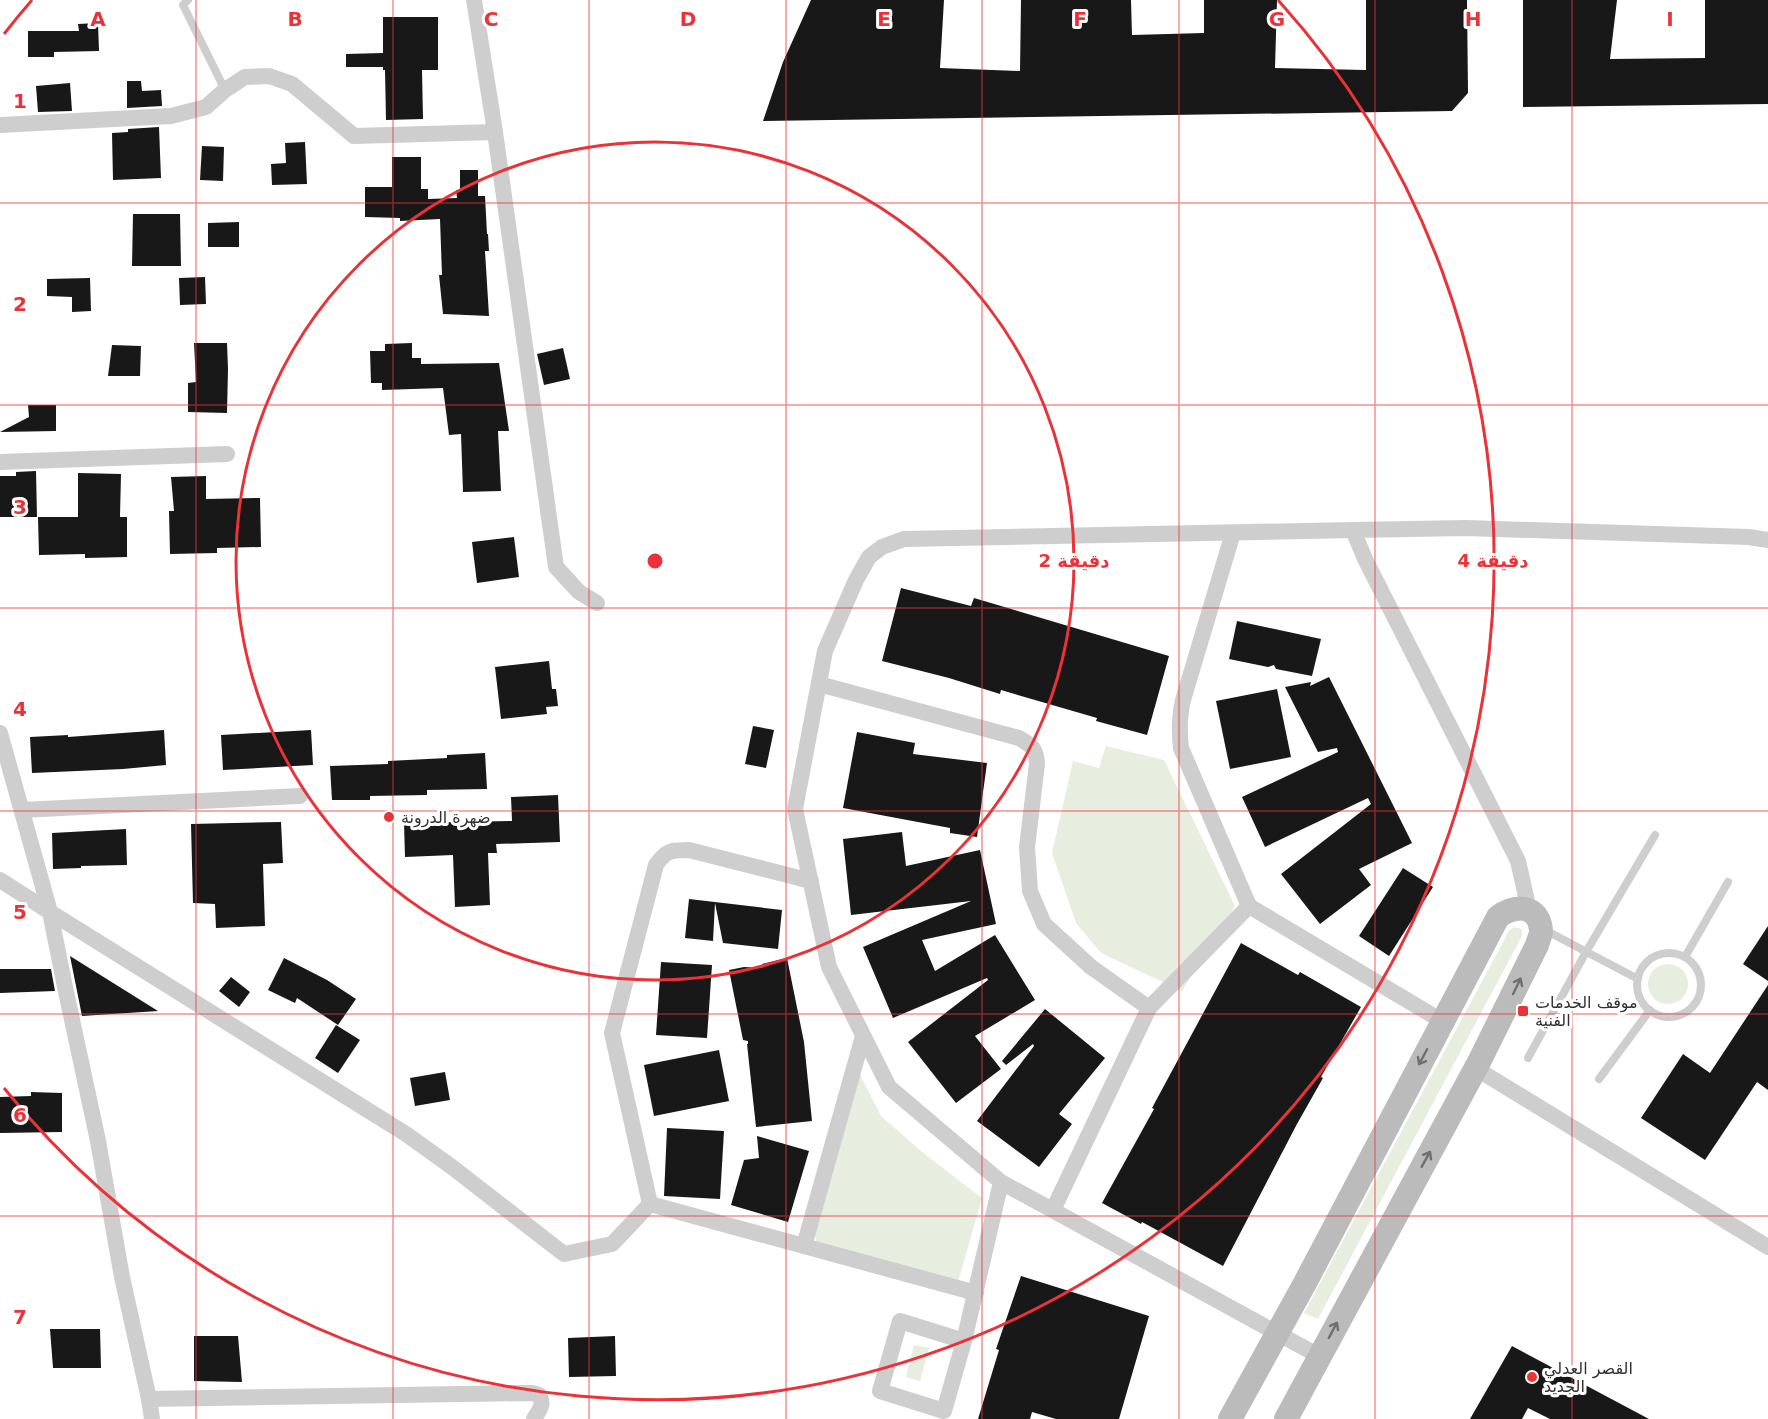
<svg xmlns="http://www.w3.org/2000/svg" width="1768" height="1419" font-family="'DejaVu Sans',Cairo,sans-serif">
<rect width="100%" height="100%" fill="#fff"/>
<g fill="#e7eee0">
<path d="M 1106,746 L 1164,760 L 1235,906 L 1182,991 L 1101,953 L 1076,923 L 1052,853 L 1073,761 L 1099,768 Z"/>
<path d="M 1514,927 L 1522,929 L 1522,936 L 1318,1319 L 1304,1313 L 1509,931 Z"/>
<circle cx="1668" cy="984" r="20"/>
<path d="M 858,1071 L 881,1116 L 922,1152 L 982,1198 L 956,1289 L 818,1250 L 815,1235 Z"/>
<path d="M 914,1345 L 929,1348 L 920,1381 L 906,1377 Z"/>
</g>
<g fill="#181818">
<path d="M 811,0 L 944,0 L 940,68 L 1020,71 L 1021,0 L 1131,0 L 1132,35 L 1204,33 L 1204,0 L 1277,0 L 1275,68 L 1366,70 L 1366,0 L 1467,0 L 1468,93 L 1452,111 L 763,121 L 783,62 Z"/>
<path d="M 1523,0 L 1617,0 L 1610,59 L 1705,58 L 1705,0 L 1768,0 L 1768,104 L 1523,107 Z"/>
<path d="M 383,17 L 438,17 L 438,70 L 422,70 L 423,119 L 386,120 L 385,70 L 383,70 L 383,67 L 346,67 L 346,54 L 383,53 Z"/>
<path d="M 98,23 L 99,51 L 54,52 L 54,57 L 28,57 L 28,31 L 79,31 L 78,24 Z"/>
<path d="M 127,81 L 141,81 L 142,91 L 161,90 L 162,106 L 127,108 Z"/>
<path d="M 70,83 L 72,111 L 38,112 L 36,86 Z"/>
<path d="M 159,127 L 161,178 L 113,180 L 112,133 L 128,132 L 128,129 Z"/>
<path d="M 305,142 L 307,184 L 272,185 L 271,164 L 286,163 L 285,143 Z"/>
<path d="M 202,146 L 224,147 L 223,181 L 200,180 Z"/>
<path d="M 392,157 L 421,157 L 421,189 L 428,189 L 428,199 L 457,198 L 456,190 L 460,190 L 460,170 L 478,170 L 478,196 L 485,196 L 487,234 L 488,234 L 489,251 L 485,251 L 489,316 L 443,314 L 439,275 L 442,275 L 440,219 L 400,221 L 400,218 L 365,217 L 365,187 L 392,187 Z"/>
<path d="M 133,214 L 180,214 L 181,266 L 132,266 Z"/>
<path d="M 239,222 L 239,247 L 208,247 L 208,223 Z"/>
<path d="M 205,277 L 206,304 L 180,305 L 179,278 Z"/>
<path d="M 90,278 L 91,311 L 72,312 L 72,297 L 47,296 L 47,279 Z"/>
<path d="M 194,343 L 227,343 L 228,369 L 227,413 L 188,412 L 188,383 L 196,382 Z"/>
<path d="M 412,343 L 412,358 L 421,358 L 421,364 L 499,363 L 509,431 L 498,431 L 501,491 L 463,492 L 461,434 L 449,435 L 443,388 L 382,390 L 382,383 L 371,383 L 370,351 L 385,351 L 385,344 Z"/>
<path d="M 112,345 L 141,346 L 140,376 L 108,376 Z"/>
<path d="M 563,348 L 570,379 L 544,385 L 537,354 Z"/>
<path d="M 28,405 L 56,405 L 56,431 L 0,432 L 29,417 Z"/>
<path d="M 36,471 L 37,517 L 0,517 L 0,476 L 16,476 L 16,472 Z"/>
<path d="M 78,473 L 121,474 L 120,517 L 127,517 L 127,557 L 85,558 L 85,554 L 39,555 L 38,517 L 78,517 Z"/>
<path d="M 206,476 L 206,499 L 260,498 L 261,547 L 217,548 L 217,553 L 170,554 L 169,511 L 174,511 L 171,477 Z"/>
<path d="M 514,537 L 519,577 L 477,583 L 472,542 Z"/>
<path d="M 901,588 L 971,606 L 974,598 L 1169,656 L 1147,735 L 1096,721 L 1097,718 L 1001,690 L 1000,694 L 949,678 L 882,661 Z"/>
<path d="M 1237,621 L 1321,639 L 1312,676 L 1276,669 L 1274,665 L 1268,667 L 1229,659 Z"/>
<path d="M 549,661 L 552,689 L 556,689 L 558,706 L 546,707 L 547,714 L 501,719 L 495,667 Z"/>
<path d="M 1329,677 L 1412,843 L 1359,869 L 1371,885 L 1320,924 L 1281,874 L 1371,804 L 1368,798 L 1265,847 L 1242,797 L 1338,752 L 1337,748 L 1318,752 L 1285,687 L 1311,682 L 1310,686 Z"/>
<path d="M 1277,689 L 1291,757 L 1230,769 L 1216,701 Z"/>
<path d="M 753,726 L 774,730 L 766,768 L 745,764 Z"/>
<path d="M 164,730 L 166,765 L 123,769 L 32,773 L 30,737 L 68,735 L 68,737 Z"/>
<path d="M 311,730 L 313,765 L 223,770 L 221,735 Z"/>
<path d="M 857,732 L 915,743 L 913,754 L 987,763 L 977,837 L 950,833 L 950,828 L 843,808 Z"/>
<path d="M 485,753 L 487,789 L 427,790 L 427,795 L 370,796 L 370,800 L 332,800 L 330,766 L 388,764 L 388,761 L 447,758 L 447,755 Z"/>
<path d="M 558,795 L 560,842 L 496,844 L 497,853 L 488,853 L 490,905 L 455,907 L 453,855 L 405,857 L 404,823 L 512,821 L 511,797 Z"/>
<path d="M 281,822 L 283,863 L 263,864 L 265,926 L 216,928 L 215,904 L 193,903 L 191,824 Z"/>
<path d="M 126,829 L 127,865 L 81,866 L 81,868 L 53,869 L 52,833 Z"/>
<path d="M 902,832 L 906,866 L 980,850 L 996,924 L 922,940 L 935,971 L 995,935 L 1035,1000 L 975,1036 L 1001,1069 L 956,1103 L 908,1042 L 988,980 L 987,978 L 893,1018 L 863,947 L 971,901 L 851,915 L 843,839 Z"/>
<path d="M 1403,868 L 1433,887 L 1389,956 L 1359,936 Z"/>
<path d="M 689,899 L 782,910 L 778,949 L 723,943 L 715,903 L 713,941 L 685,938 Z"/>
<path d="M 1768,926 L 1768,981 L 1743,964 Z"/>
<path d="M 1241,943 L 1298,975 L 1300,972 L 1361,1007 L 1321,1077 L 1323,1078 L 1297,1124 L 1223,1266 L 1142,1222 L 1141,1224 L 1102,1203 L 1154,1109 L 1152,1108 Z"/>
<path d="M 70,956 L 158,1011 L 82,1016 Z"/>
<path d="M 284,958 L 327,980 L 356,999 L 338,1025 L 297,998 L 295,1003 L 268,990 Z"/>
<path d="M 787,958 L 804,1042 L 812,1121 L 756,1127 L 747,1044 L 748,1044 L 748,1041 L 743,1040 L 729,970 L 744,967 L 762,968 L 762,964 Z"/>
<path d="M 661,962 L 712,965 L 707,1038 L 656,1035 Z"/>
<path d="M 0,969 L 51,969 L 55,991 L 0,993 Z"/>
<path d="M 231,977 L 250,992 L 239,1007 L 219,991 Z"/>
<path d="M 1768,985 L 1768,1090 L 1757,1082 L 1705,1160 L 1641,1118 L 1683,1054 L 1710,1073 Z"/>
<path d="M 1045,1009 L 1105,1058 L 1059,1114 L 1072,1124 L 1039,1167 L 977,1121 L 1034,1046 L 1033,1044 L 1006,1065 L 1002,1061 Z"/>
<path d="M 336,1025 L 360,1040 L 338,1073 L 315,1058 Z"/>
<path d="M 719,1050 L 729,1101 L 654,1116 L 644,1065 Z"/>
<path d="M 445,1072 L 450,1100 L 415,1106 L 410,1078 Z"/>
<path d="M 31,1092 L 62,1093 L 62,1132 L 0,1133 L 0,1097 L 31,1096 Z"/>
<path d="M 667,1128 L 724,1131 L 720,1199 L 664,1196 Z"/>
<path d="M 757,1136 L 809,1151 L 788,1222 L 731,1205 L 744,1160 L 759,1158 Z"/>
<path d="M 1021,1276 L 1149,1316 L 1119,1419 L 1056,1419 L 1032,1412 L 1030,1419 L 978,1419 L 999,1350 L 996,1349 Z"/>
<path d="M 50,1329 L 100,1329 L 101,1368 L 53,1368 Z"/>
<path d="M 194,1336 L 238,1336 L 242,1382 L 194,1381 Z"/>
<path d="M 615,1336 L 616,1376 L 569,1377 L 568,1338 Z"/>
<path d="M 1512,1346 L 1649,1419 L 1550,1419 L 1528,1408 L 1522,1419 L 1470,1419 Z"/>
</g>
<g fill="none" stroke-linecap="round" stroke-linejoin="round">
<g stroke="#cecece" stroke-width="8">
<path d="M 188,0 L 183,5 L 225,90"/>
<path d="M 1545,930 L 1638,979"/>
<circle cx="1669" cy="985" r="32"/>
<path d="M 1685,957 L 1728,882"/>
<path d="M 1528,1058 L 1586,952 L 1655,835"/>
<path d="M 1599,1079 L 1650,1010"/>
</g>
<g stroke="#cecece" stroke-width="16">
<path d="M 474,0 L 495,132 L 556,567 L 579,592 L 597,603"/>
<path d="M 0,125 L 171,116 L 206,107 L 225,90 L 245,77 L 269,76 L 292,84 L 354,136 L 495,132"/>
<path d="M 0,462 L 227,454"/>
<path d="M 819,684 L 1019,738 C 1032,746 1036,748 1037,764 L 1027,847 L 1030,891 L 1044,924 L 1091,967 L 1149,1008 L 1053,1210"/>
<path d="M 0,733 L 50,912 L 406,1134 L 452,1167 L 564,1254 L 612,1244 L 650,1204 L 612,1033 L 656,865 C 666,850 672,850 689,850 L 811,881"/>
<path d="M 22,810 L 300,796"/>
<path d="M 0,880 L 50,912 L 65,987 L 98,1141 L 122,1277 L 149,1399 L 152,1419"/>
<path d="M 1249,906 L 1442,1021"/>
<path d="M 1529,910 L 1518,861 L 1365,559 L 1353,530 L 1466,528 L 1749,537 L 1768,540"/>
<path d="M 1149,1008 L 1249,906 L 1181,748 C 1179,731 1179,717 1183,700 L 1233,533"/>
<path d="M 1475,1068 L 1768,1247"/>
<path d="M 650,1204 L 976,1293"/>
<path d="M 804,1246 L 863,1036"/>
<path d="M 964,1341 L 900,1321 L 880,1391 L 944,1411 L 964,1341 L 1001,1182"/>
<path d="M 1319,1356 L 1001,1182 L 889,1087 L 829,967 L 795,809 L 825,651 L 856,580 L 869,557 L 882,547 L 904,539 L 1353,530"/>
<path d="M 149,1399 L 532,1393 L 539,1395 C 545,1405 539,1410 534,1419"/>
</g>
<path stroke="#bbb" stroke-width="24" d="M 1230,1419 L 1305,1283 L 1498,917 C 1511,907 1531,903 1539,921 C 1540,925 1541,927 1541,931 C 1541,935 1538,941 1537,945 L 1479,1062 L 1286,1419"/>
</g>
<defs><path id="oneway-shaft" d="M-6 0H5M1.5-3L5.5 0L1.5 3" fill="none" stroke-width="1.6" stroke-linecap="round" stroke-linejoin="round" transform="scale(1.5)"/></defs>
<g stroke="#6f6f6f">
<use href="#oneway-shaft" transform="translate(1517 986) rotate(-64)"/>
<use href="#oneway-shaft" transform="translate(1423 1057) rotate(118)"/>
<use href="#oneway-shaft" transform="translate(1426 1159) rotate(-61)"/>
<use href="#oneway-shaft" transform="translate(1333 1330) rotate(-62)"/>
</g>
<path fill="none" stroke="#e93338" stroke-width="1.5" stroke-opacity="0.55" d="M 196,0 L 196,1419M 393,0 L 393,1419M 589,0 L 589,1419M 786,0 L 786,1419M 982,0 L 982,1419M 1179,0 L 1179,1419M 1375,0 L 1375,1419M 1572,0 L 1572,1419M 0,203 L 1768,203M 0,405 L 1768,405M 0,608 L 1768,608M 0,811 L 1768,811M 0,1014 L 1768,1014M 0,1216 L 1768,1216"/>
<g fill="none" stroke="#e93338" stroke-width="3">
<circle cx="655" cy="561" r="419"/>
<path d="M4 34A838 838 0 0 1 32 0M1278 0A838 838 0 1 1 4 1088"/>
</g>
<g fill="#e93338" stroke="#fff" stroke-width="2">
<circle cx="389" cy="817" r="6"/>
<rect x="1517" y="1005" width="12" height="12" rx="3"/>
<circle cx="1532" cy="1377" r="6"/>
</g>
<g text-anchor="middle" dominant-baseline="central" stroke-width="6" stroke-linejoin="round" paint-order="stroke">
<g font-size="16" fill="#313131" stroke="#fff" text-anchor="start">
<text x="401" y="817">ضهرة الدرونة</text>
<text x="1535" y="1002">موقف الخدمات<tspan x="1535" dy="18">الفنية</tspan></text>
<text x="1544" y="1368">القصر العدلي<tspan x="1544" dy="18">الجديد</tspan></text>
</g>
</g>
<g font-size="20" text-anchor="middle" font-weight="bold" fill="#e93338" stroke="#fff" stroke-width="6" stroke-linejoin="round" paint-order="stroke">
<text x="98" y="26">A</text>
<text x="295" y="26">B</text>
<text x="491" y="26">C</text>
<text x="688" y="26">D</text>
<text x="884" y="26">E</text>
<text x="1080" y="26">F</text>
<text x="1277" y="26">G</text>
<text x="1473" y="26">H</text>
<text x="1670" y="26">I</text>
<text x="20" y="108">1</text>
<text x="20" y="311">2</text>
<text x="20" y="514">3</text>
<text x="20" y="716">4</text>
<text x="20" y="919">5</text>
<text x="20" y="1122">6</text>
<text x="20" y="1324">7</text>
</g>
<circle cx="655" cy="561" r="9" fill="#e93338" stroke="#fff" stroke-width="3"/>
<g font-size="18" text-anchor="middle" font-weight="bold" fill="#e93338" stroke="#fff" stroke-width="6" stroke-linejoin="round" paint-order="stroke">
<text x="1074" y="567">2 دقيقة</text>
<text x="1493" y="567">4 دقيقة</text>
</g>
</svg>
